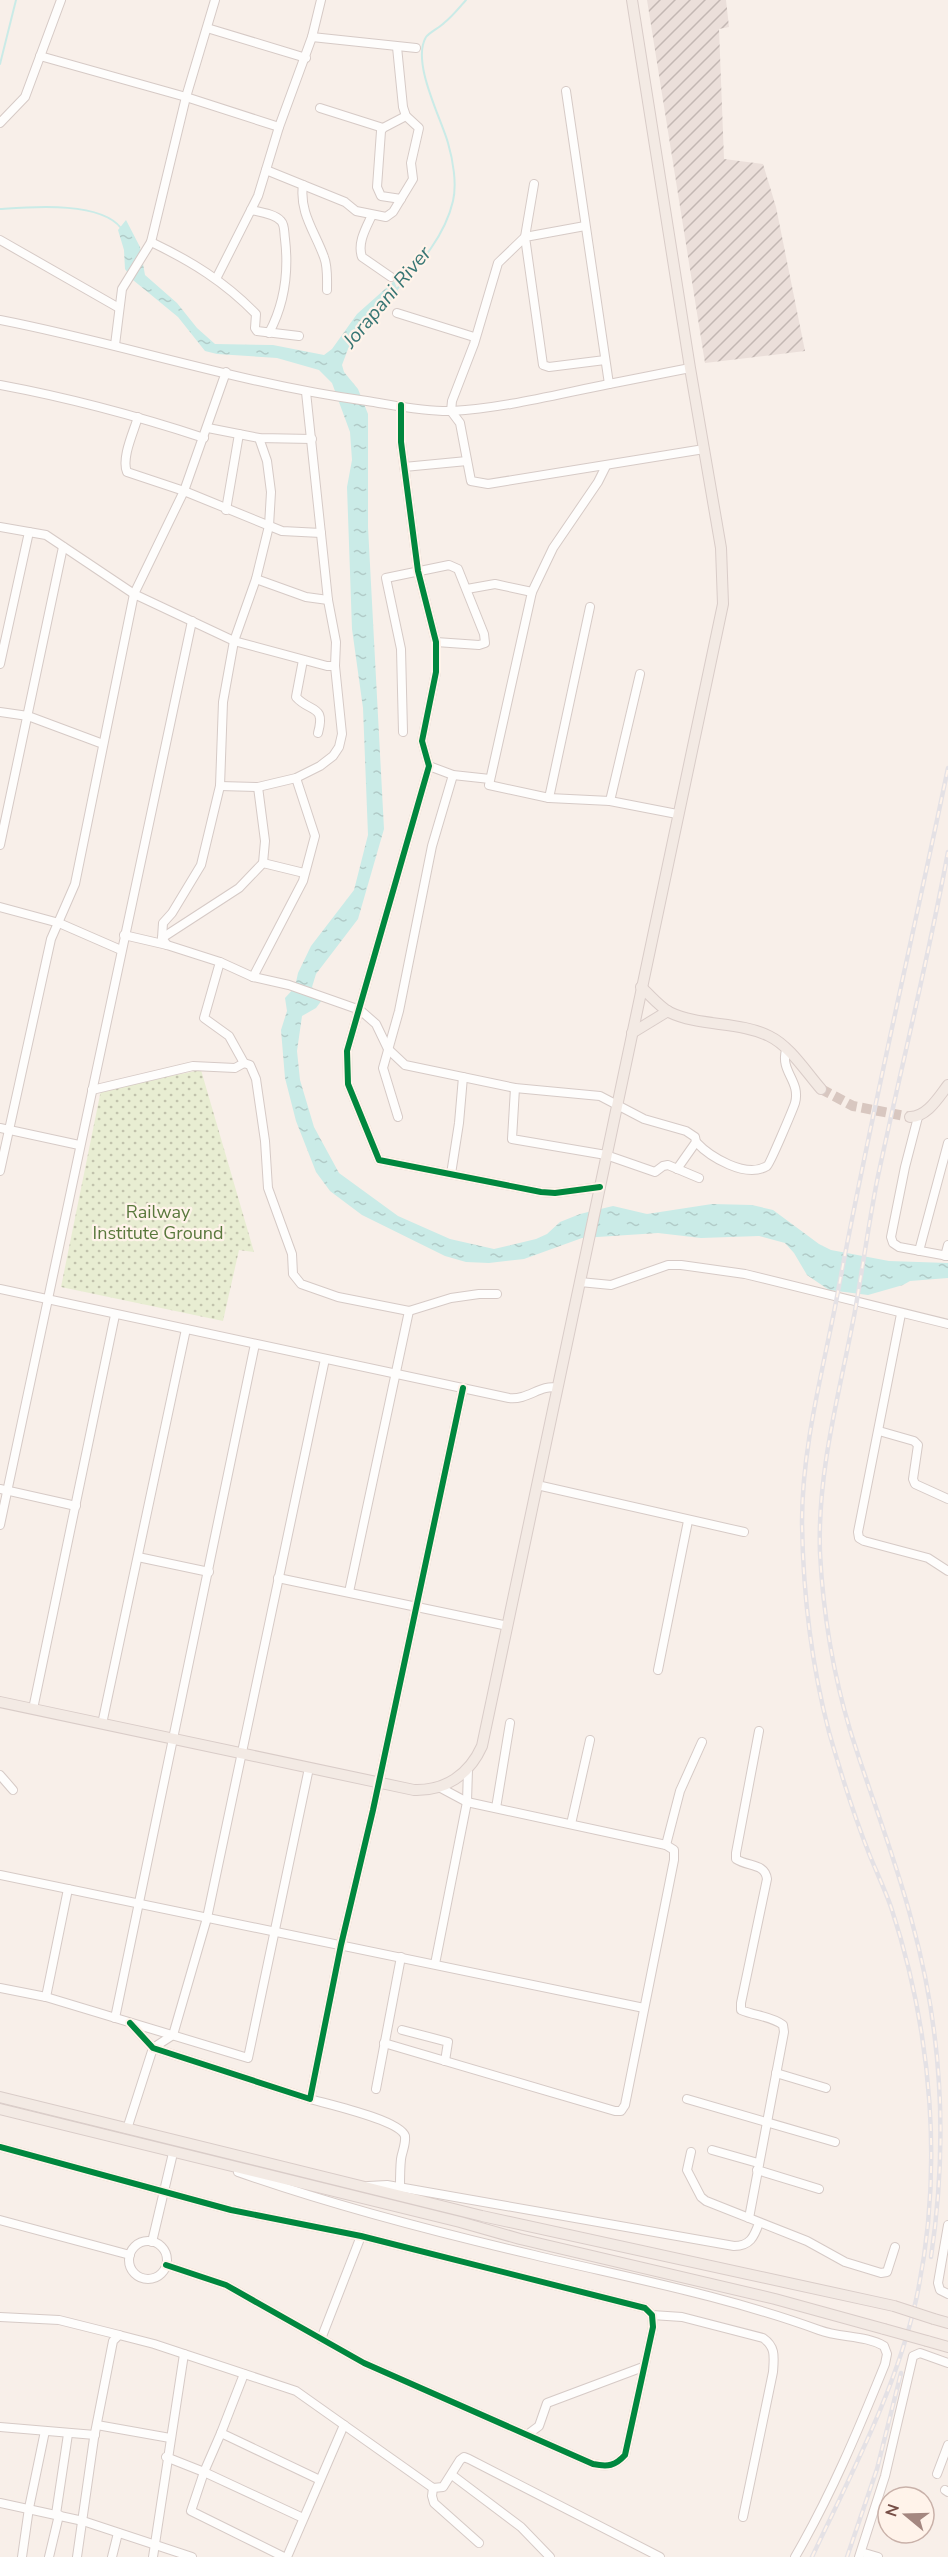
<svg xmlns="http://www.w3.org/2000/svg" width="948" height="2557" font-family="'Nunito Sans',sans-serif">
<defs>
<pattern id="industrial-furrows" width="10" height="10" patternUnits="userSpaceOnUse" patternTransform="scale(1.5)"><rect width="10" height="10" fill="#ebdfda"/><path d="M-1 1l2-2M0 10L10 0M9 11l2-2" fill="none" stroke="#c3b7b3"/></pattern>
<pattern id="park-dots" width="8" height="8" patternUnits="userSpaceOnUse" patternTransform="scale(1.5)"><rect width="8" height="8" fill="#e8edd2"/><path d="M2 2h.1M6 6h.1" fill="none" stroke="#c1c2ac" stroke-width="1.8" stroke-linecap="round"/></pattern>
<pattern id="water-ripples" width="26" height="14" patternUnits="userSpaceOnUse" patternTransform="scale(1.5)"><rect width="26" height="14" fill="#caebe7"/><path d="M2 4q2-2 4 0t4 0M15 11q2-2 4 0t4 0" fill="none" stroke="#b1cbc8"/></pattern>
</defs>
<rect width="100%" height="100%" fill="#f8efe9"/>
<path fill="url(#industrial-furrows)" d="M 647,0 L 726,0 L 729,27 L 719,29 L 724,159 L 763,164 L 776,207 L 805,351 L 705,363 Z"/>
<path fill="url(#park-dots)" d="M 201,1070 L 254,1252 L 239,1250 L 223,1321 L 61,1287 L 101,1090 Z"/>
<path fill="url(#water-ripples)" d="M 126,220 L 140,247 L 145,275 L 177,303 L 197,328 L 215,344 L 273,345 L 324,355 L 332,349 L 357,314 L 394,281 L 399,293 L 364,327 L 348,349 L 342,365 L 344,372 L 358,389 L 368,414 L 368,527 L 384,829 L 358,919 L 316,974 L 312,987 L 322,1000 L 316,1008 L 302,1016 L 297,1051 L 300,1080 L 314,1127 L 339,1173 L 398,1216 L 450,1239 L 494,1249 L 536,1239 L 547,1234 L 560,1222 L 580,1214 L 613,1206 L 647,1214 L 712,1204 L 752,1205 L 773,1210 L 819,1244 L 831,1250 L 889,1261 L 948,1263 L 948,1278 L 910,1281 L 903,1285 L 868,1295 L 829,1290 L 807,1275 L 794,1253 L 785,1243 L 759,1236 L 701,1238 L 658,1233 L 582,1238 L 524,1259 L 489,1263 L 466,1262 L 445,1256 L 362,1215 L 330,1191 L 316,1172 L 296,1121 L 285,1078 L 281,1030 L 287,1011 L 285,998 L 295,987 L 298,973 L 311,946 L 354,890 L 368,835 L 363,708 L 352,629 L 347,487 L 352,460 L 350,432 L 332,383 L 319,370 L 277,358 L 217,354 L 205,351 L 178,317 L 133,280 L 125,269 L 124,250 L 118,230 Z"/>
<g fill="none" stroke-linecap="round" stroke-linejoin="round">
<g stroke="#caebe7" stroke-width="2">
<path d="M 0,64 L 16,0"/>
<path d="M 0,209 C 31,207 100,201 121,228"/>
<path d="M 397,289 C 420,264 445,236 453,201 C 457,184 453,160 448,143 C 441,118 411,62 426,37 C 430,32 439,28 444,23 C 452,17 459,8 466,0"/>
</g>
<path stroke="#d8c7c0" stroke-width="10" stroke-dasharray="10 5" stroke-linecap="butt" d="M 821,1089 L 853,1106 L 910,1117"/>
<g stroke="#d6cac6" stroke-width="10">
<g id="minor">
<path d="M 207,28 L 306,58"/>
<path d="M 312,37 L 416,48"/>
<path d="M 40,56 L 186,97 L 279,127"/>
<path d="M 566,91 L 609,384 L 690,368"/>
<path d="M 320,108 L 383,128"/>
<path d="M 0,123 L 25,97 L 61,0"/>
<path d="M 266,170 L 345,202 L 356,211 L 386,217 L 393,212 L 413,179 L 411,163 L 419,128 L 406,116 L 403,107 L 397,47"/>
<path d="M 534,184 L 525,237 L 498,263 L 474,344 L 452,401 L 451,411 L 460,423 L 471,481 L 488,484 L 704,449"/>
<path d="M 303,185 C 299,212 315,232 324,257 C 328,267 327,279 327,290"/>
<path d="M 401,199 L 381,196 L 377,187 L 381,131 L 383,128 L 406,116"/>
<path d="M 251,210 C 260,212 275,214 281,221 C 285,225 284,233 285,239 C 289,273 285,303 269,333"/>
<path d="M 372,215 C 366,228 357,243 362,257 L 391,277"/>
<path d="M 585,226 L 525,237 L 543,365 L 549,367 L 605,360"/>
<path d="M 0,240 L 119,308"/>
<path d="M 151,242 C 191,261 225,282 256,314 L 255,328 L 257,331 L 299,336"/>
<path d="M 217,277 L 258,196 L 279,127 L 312,37 L 321,0"/>
<path d="M 397,313 L 474,337"/>
<path d="M 0,320 C 123,344 242,384 367,401 C 393,405 426,412 452,411 C 505,408 558,394 609,384"/>
<path d="M 115,345 L 122,289 L 151,242 L 186,97 L 215,0"/>
<path d="M 0,385 C 70,398 137,416 204,438"/>
<path d="M 401,405 L 401,442 L 418,571 L 436,642 L 436,672 L 422,741 L 429,766 L 347,1051 L 348,1084 L 379,1160 L 541,1192 L 555,1193 L 600,1187"/>
<path d="M 138,417 C 134,431 121,458 127,472 L 184,491 L 282,531 L 321,533"/>
<path d="M 208,428 L 259,438 L 312,439"/>
<path d="M 606,466 L 598,482 L 553,548 L 532,592 L 489,785 L 549,798 L 610,801 L 677,814"/>
<path d="M 404,467 L 467,461"/>
<path d="M 226,510 L 239,434"/>
<path d="M 0,527 L 46,535 L 134,594 L 234,641 L 327,666 L 335,666"/>
<path d="M 256,579 L 306,597 L 328,600"/>
<path d="M 467,589 L 495,584 L 532,592"/>
<path d="M 303,660 L 296,697 C 310,713 326,704 318,733"/>
<path d="M 0,664 L 29,532"/>
<path d="M 0,712 L 28,716 L 103,744"/>
<path d="M 403,732 L 401,649 L 386,578 L 449,565 L 458,569 L 484,634 L 485,643 L 479,645 L 436,642"/>
<path d="M 429,766 L 453,775 L 490,779"/>
<path d="M 220,786 L 258,787 L 296,778 L 320,766 L 333,756 L 339,747 L 342,734 L 335,666 L 336,642 L 328,600 L 306,392"/>
<path d="M 549,798 L 590,607"/>
<path d="M 610,801 L 640,674"/>
<path d="M 0,845 L 63,547"/>
<path d="M 263,863 L 304,873"/>
<path d="M 0,907 L 59,923 L 121,950"/>
<path d="M 124,935 L 167,945 L 220,962 L 253,977 L 289,985 L 360,1010 L 376,1024 L 388,1049 L 405,1065 L 515,1088 L 600,1096 L 644,1119 L 686,1131 L 695,1137 L 696,1142 L 677,1169"/>
<path d="M 162,938 L 239,888 L 263,863 L 265,841 L 258,787"/>
<path d="M 167,945 L 162,938 L 163,923 L 172,913 L 201,865 L 220,786 L 223,702 L 234,641 L 256,579 L 269,526 L 271,492 L 267,461 L 259,438"/>
<path d="M 220,962 L 204,1018 L 229,1036 L 244,1063 L 250,1065 L 256,1079 L 265,1141 L 268,1188 L 292,1254 L 293,1274 L 301,1284 L 338,1297 L 409,1311 L 451,1298 L 479,1294 L 497,1294"/>
<path d="M 253,977 L 303,881 L 315,836 L 296,778"/>
<path d="M 515,1088 L 512,1139 L 606,1155 L 655,1172 L 663,1166 L 668,1165 L 699,1178"/>
<path d="M 92,1090 L 193,1066 L 235,1068 L 244,1063"/>
<path d="M 398,1117 L 383,1068 L 399,1011 L 432,846 L 453,775"/>
<path d="M 918,1117 L 905,1167 L 891,1237 L 893,1243 L 899,1247 L 948,1256"/>
<path d="M 0,1128 L 79,1145"/>
<path d="M 696,1142 C 710,1157 746,1179 767,1166 C 770,1164 793,1109 795,1103 C 801,1081 780,1072 786,1050"/>
<path d="M 0,1171 L 51,939 L 75,884 L 134,594 L 184,491 L 226,372"/>
<path d="M 451,1174 L 459,1123 L 463,1077"/>
<path d="M 919,1251 L 948,1143"/>
<path d="M 945,1256 L 948,1245"/>
<path d="M 580,1282 L 611,1285 L 668,1265 L 681,1265 L 745,1274 L 948,1324"/>
<path d="M 0,1289 L 509,1398 C 529,1400 540,1384 558,1388"/>
<path d="M 901,1314 L 858,1532 L 859,1538 L 864,1541 L 928,1558 L 948,1571"/>
<path d="M 879,1431 L 914,1441 L 918,1445 L 913,1479 L 915,1484 L 948,1499"/>
<path d="M 537,1485 L 744,1532"/>
<path d="M 0,1489 L 76,1506"/>
<path d="M 0,1525 L 192,621"/>
<path d="M 138,1557 L 209,1572"/>
<path d="M 278,1578 L 508,1626"/>
<path d="M 349,1592 L 409,1311"/>
<path d="M 658,1670 L 688,1521"/>
<path d="M 33,1709 L 115,1315"/>
<path d="M 102,1724 L 186,1329"/>
<path d="M 0,1775 L 13,1790"/>
<path d="M 496,1808 L 510,1723"/>
<path d="M 571,1824 L 590,1740"/>
<path d="M 666,1845 L 680,1791 L 702,1742"/>
<path d="M 0,1875 L 644,2008"/>
<path d="M 435,1964 L 467,1802 L 468,1769"/>
<path d="M 0,1988 L 46,1997 L 248,2058 L 309,1768"/>
<path d="M 46,1997 L 68,1889"/>
<path d="M 115,2018 L 255,1344"/>
<path d="M 130,2023 L 153,2048 L 310,2099 L 341,1945 L 373,1810 L 463,1388"/>
<path d="M 402,2030 L 448,2042 L 445,2061"/>
<path d="M 384,2043 L 615,2111 L 621,2111 L 625,2105 L 674,1860 L 674,1850 L 666,1845 L 467,1802 L 439,1787"/>
<path d="M 776,2073 L 826,2088"/>
<path d="M 376,2089 L 401,1957"/>
<path d="M 310,2099 C 327,2104 400,2120 405,2136 C 406,2144 402,2152 401,2159 C 400,2168 400,2178 400,2187"/>
<path d="M 687,2099 L 835,2142"/>
<path d="M 127,2129 L 153,2048 L 173,2035 L 207,1918 L 325,1359"/>
<path d="M 0,2147 L 231,2210 L 361,2236 L 645,2308 L 652,2315 L 653,2327 L 625,2455 C 615,2466 608,2467 593,2464 L 364,2363 L 226,2285 L 166,2265"/>
<path d="M 712,2150 L 758,2163"/>
<path d="M 691,2152 L 687,2170 L 701,2197 L 706,2201 L 807,2241 L 845,2262 L 881,2273 L 887,2272 L 895,2247"/>
<path d="M 757,2170 L 819,2189"/>
<path d="M 238,2172 C 335,2206 435,2232 534,2255 C 630,2278 726,2296 819,2330 C 840,2338 865,2335 884,2346 L 887,2354 L 885,2364 C 858,2431 831,2495 795,2557"/>
<path d="M 368,2186 L 387,2185 L 734,2246 C 750,2246 754,2237 759,2223"/>
<path d="M 749,2218 L 784,2032 L 783,2025 C 771,2016 755,2016 741,2010 L 741,2003 L 767,1879 C 765,1863 748,1867 736,1859 L 736,1853 L 759,1731"/>
<path d="M 0,2220 L 130,2255"/>
<path d="M 948,2225 L 938,2283 L 940,2290 L 948,2294"/>
<circle cx="148" cy="2260" r="19"/>
<path d="M 152,2242 L 173,2153"/>
<path d="M 652,2315 L 682,2317 L 763,2338 C 776,2347 774,2357 773,2372 L 743,2517"/>
<path d="M 0,2317 L 59,2320 L 119,2335"/>
<path d="M 321,2339 L 361,2236"/>
<path d="M 97,2425 L 170,2438"/>
<path d="M 0,2427 L 95,2435"/>
<path d="M 221,2433 L 244,2374"/>
<path d="M 527,2435 L 539,2426 L 547,2403 L 643,2367"/>
<path d="M 166,2457 L 204,2472 L 303,2518"/>
<path d="M 937,2474 L 948,2445"/>
<path d="M 452,2475 L 521,2527 L 550,2557"/>
<path d="M 433,2488 L 432,2496 L 434,2503 L 479,2543"/>
<path d="M 945,2490 L 948,2492"/>
<path d="M 0,2503 L 83,2521 L 192,2557"/>
<path d="M 56,2514 L 68,2434"/>
<path d="M 861,2552 L 878,2557"/>
<path d="M 22,2557 L 29,2508 L 45,2431"/>
<path d="M 49,2557 L 59,2515"/>
<path d="M 77,2557 L 94,2438 L 113,2341 L 119,2335 L 154,2344 L 296,2391 L 433,2488 L 443,2487 L 460,2460 L 464,2457 L 469,2459 L 660,2557"/>
<path d="M 112,2557 L 118,2533"/>
<path d="M 153,2557 L 184,2354"/>
<path d="M 284,2557 L 191,2511 L 204,2472 L 221,2433 L 320,2480"/>
<path d="M 287,2557 L 344,2425"/>
<path d="M 859,2557 L 885,2476 L 913,2356 L 920,2353 L 948,2363"/>
</g>
</g>
<g stroke="#d9ccc8" stroke-width="12">
<g id="major">
<path d="M 641,987 C 650,995 659,1006 669,1012 C 700,1027 739,1021 769,1036 C 790,1046 806,1072 821,1089"/>
<path d="M 632,1033 L 668,1011"/>
<path d="M 910,1117 C 927,1117 938,1098 948,1085"/>
<path d="M 0,1702 L 414,1790 C 445,1791 469,1775 482,1746 L 723,604 L 721,548 L 690,368 L 632,0"/>
<path d="M 0,2097 L 482,2216 L 894,2306"/>
<path d="M 0,2109 L 460,2222 L 520,2239 L 775,2299 L 884,2329"/>
<path d="M 934,2319 L 948,2323"/>
<path d="M 927,2341 L 948,2347"/>
</g>
</g>
<use href="#minor" stroke="#fefdfc" stroke-width="8"/>
<use href="#major" stroke="#f3eae4" stroke-width="10"/>
<g stroke="#e4e1e5" stroke-width="4.5">
<g id="rail">
<path d="M 931,2257 C 948,2143 943,2034 912,1922 C 895,1857 870,1794 850,1730 C 833,1673 823,1612 820,1553 C 817,1471 840,1391 855,1311 C 863,1266 869,1221 878,1176 C 901,1068 928,960 948,852"/>
<path d="M 812,2557 C 851,2474 896,2390 916,2300 C 944,2172 932,2031 891,1907 C 885,1890 877,1873 870,1856 C 854,1816 841,1774 829,1732 C 811,1663 803,1593 802,1522 C 802,1448 822,1374 836,1302 C 869,1123 911,946 948,768"/>
<path d="M 847,2557 L 877,2469 L 901,2373"/>
</g>
</g>
<use href="#rail" stroke="#fff3ea" stroke-width="2" stroke-dasharray="7" stroke-linecap="butt"/>
<g stroke="#d9ccc8" stroke-width="12" stroke-linecap="butt">
<g id="major-bridge">
<path d="M 894,2306 L 934,2319"/>
<path d="M 884,2329 L 927,2341"/>
</g>
</g>
<use href="#major-bridge" stroke="#f3eae4" stroke-width="10"/>
<g stroke="#fff3ea" stroke-width="10">
<g id="cycleway">
<path d="M 401,405 L 401,442 L 418,571 L 436,642 L 436,672 L 422,741 L 429,766 L 347,1051 L 348,1084 L 379,1160 L 541,1192 L 555,1193 L 600,1187"/>
<path d="M 130,2023 L 153,2048 L 310,2099 L 341,1945 L 373,1810 L 463,1388"/>
<path d="M 0,2147 L 231,2210 L 361,2236 L 645,2308 L 652,2315 L 653,2327 L 625,2455 C 615,2466 608,2467 593,2464 L 364,2363 L 226,2285 L 166,2265"/>
</g>
</g>
<use href="#cycleway" stroke="#00873e" stroke-width="6"/>
</g>
<g text-anchor="middle" dominant-baseline="central" stroke-width="4.5" stroke-linejoin="round" paint-order="stroke">
<g font-size="18" fill="#59783c" stroke="#fff3ea">
<text x="158" y="1212">Railway<tspan x="158" dy="21">Institute Ground</tspan></text>
</g>
<g font-size="20" font-style="italic" fill="#377674" stroke="#fff3ea">
<text transform="translate(387 297) rotate(-50)">Jorapani River</text>
</g>
</g>
<g transform="translate(906 2515) rotate(289)"><circle r="28" fill="#fff3ea" stroke="#c9b1a9" stroke-width="1.5"/>
<path d="M0-4.5L10 22L0 15L-10 22Z" fill="#a48780"/>
<text y="-9" font-size="16" font-weight="bold" text-anchor="middle" fill="#774f47">N</text>
</g>
</svg>
